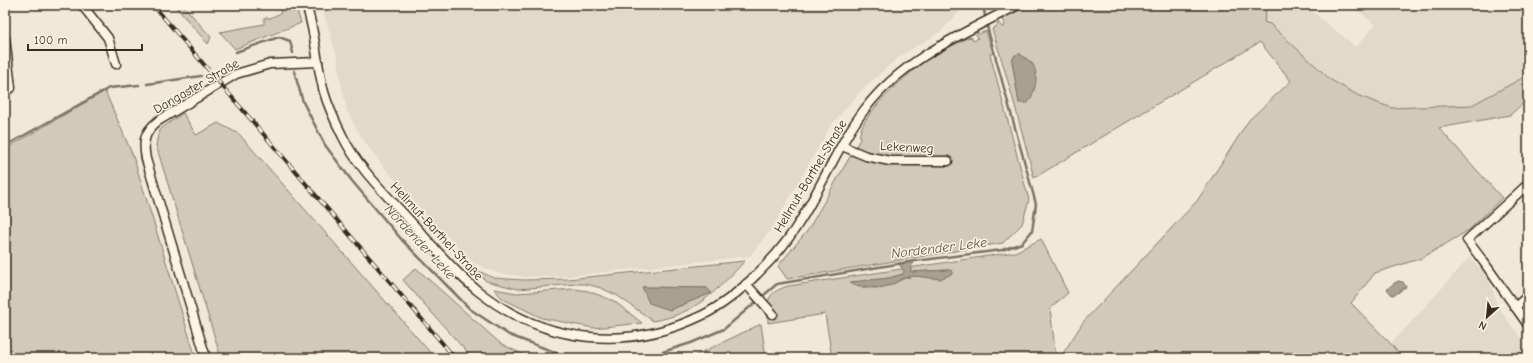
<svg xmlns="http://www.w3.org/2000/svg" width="1533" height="363" font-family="'Comic Neue',sans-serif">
<rect width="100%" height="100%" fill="#f0e9d9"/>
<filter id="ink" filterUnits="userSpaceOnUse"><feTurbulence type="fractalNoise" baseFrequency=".025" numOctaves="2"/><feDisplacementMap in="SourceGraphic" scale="8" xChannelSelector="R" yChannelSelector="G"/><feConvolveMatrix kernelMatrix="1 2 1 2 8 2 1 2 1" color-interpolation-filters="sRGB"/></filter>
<g filter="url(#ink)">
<g fill="#e1d9c9">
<path d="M 321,5 L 966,5 L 941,31 L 896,59 L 860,92 L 831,125 L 773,227 L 750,256 L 569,276 L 525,277 L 497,273 L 474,263 L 428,217 L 385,168 L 363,140 L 347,111 L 341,82 L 337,56 Z"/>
<path d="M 1267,5 L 1304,5 L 1356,47 L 1375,25 L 1352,5 L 1528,5 L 1528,75 L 1472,105 L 1392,108 L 1358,96 L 1331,80 L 1270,24 L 1264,22 Z"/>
<path d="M 1470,257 L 1489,279 L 1498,307 L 1523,341 L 1528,346 L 1528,358 L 1402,358 L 1391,344 Z"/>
</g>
<g fill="#d2c9ba" stroke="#867a6c" fill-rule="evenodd">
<path d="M 174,5 L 183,5 L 211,37 L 208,44 Z"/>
<path d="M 278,5 L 295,5 L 301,23 L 235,49 L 220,32 L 264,24 L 264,18 L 270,18 L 281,13 Z"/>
<path d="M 1028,5 L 1267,5 L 1264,22 L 1270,24 L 1331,80 L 1359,96 L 1392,108 L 1472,105 L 1528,75 L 1528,99 L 1510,115 L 1439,128 L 1502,198 L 1469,230 L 1422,258 L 1375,273 L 1351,303 L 1391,344 L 1402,358 L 1060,358 L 1084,321 L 1197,201 L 1249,120 L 1291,81 L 1260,42 L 1034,178 C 1021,128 1008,78 992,29 L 997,26 L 998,22 L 1002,27 L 1004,27 L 1005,23 L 1002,18 ZM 1020,54 L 1033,64 L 1019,103 L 1012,61 L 1015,55 Z"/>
<path d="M 986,31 L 993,53 L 990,54 L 1029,200 L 1022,224 L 1003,243 L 787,279 L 778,266 L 808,230 L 860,139 C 855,118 911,71 927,60 C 940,52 954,45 967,38 L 971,37 L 974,41 L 978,38 L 976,34 L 977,32 L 979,34 Z"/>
<path d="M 105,91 L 133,156 L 196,358 L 5,358 L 5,149 Z"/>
<path d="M 183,113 L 196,135 L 218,123 L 239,134 L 435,358 L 221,358 L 156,145 L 159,130 Z"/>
<path d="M 1041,239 L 1068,293 L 1050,308 L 1056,358 L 832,358 L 825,314 L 768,323 C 768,301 764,294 788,286 L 1015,252 ZM 948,270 L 952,271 L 951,274 C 935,282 931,276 915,276 C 906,276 900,281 892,284 C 881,289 860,290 850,283 L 889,278 L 911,272 Z"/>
<path d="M 745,261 C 716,291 696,314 653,321 L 618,296 L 601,288 L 586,284 L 575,284 L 518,289 L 486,281 L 474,269 L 494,278 L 523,280 L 568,279 ZM 642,287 L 707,288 L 711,293 L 670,310 Z"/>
<path d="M 416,268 L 501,344 L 531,358 L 472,358 L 403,280 Z"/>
<path d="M 494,289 L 517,293 L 574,289 L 588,291 L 614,301 L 642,323 L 593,328 L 542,318 L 503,299 Z"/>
<path d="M 761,324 L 766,358 L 690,358 Z"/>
</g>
<g fill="#aaa091" stroke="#7e7163">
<path d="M 1020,54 C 1024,57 1030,61 1033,65 C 1040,76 1034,94 1028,103 L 1019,103 L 1012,61 L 1015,55 Z"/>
<path d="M 915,261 L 911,267 L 911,272 L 948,270 L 952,271 L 952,274 L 940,279 L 915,276 L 904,278 L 891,285 L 879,288 L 854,285 L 850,282 L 889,278 L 903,274 L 904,271 L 898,263 Z"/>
<path d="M 1398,281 L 1403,282 L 1406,287 L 1396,294 L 1392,295 L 1387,289 L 1393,284 Z"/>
<path d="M 642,287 L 707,288 L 711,293 L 670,310 L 649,303 Z"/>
</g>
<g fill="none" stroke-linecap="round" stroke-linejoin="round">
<g stroke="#7e7163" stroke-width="2.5">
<path d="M 236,52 L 279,37 L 290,41 L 293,53"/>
<path d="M 294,71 L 303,102 L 325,145 L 352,181 L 402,240 L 470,309 L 509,335 L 560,354 L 592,358"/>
<path d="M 147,84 L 201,76"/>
<path d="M 5,146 L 109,88 L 139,85"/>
<path d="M 631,358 L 653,355 L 691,343 L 724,329 L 777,284 L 915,261 L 1002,250 L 1022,243 L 1032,231 L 1036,204 L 988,30 L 984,11 L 987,5"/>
</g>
<g stroke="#3b2a1e" stroke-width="11">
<g id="minor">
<path d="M 82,5 L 108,38 L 116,64"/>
<path d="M 306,5 C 316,33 316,63 324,92 C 328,106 335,121 342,135 C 358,169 388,196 413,224 C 434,247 454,272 478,291 C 545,344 627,352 703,315 C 723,305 741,290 757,274 C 774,258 790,238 802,218 C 824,182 839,143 865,109 C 903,59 964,33 1018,5"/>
<path d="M 5,38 L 11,88"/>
<path d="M 842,146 L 866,156 L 890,161 L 948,161"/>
<path d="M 1528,184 L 1467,240 L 1483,261 L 1528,325"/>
<path d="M 746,284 L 773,314"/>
<path d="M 1515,307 L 1528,296"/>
<path d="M 206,358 L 146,159 C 143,142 143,133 158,121 L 236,74 L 270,64 L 318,62"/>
</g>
</g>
<use href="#minor" stroke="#fcf5e5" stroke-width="8"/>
<g stroke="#3b2a1e" stroke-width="4">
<path id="rail" d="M 153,5 L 455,358"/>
</g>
<use href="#rail" stroke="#fcf5e5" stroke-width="2.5" stroke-dasharray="8" stroke-linecap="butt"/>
</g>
</g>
<g text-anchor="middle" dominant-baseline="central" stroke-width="3" stroke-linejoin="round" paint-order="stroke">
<g font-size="13" fill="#3b2a1e" stroke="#fcf5e5">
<text transform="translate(196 86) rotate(-30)">Dangaster Straße</text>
<text transform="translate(907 147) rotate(3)">Lekenweg</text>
<text transform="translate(810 176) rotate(-59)">Hellmut-Barthel-Straße</text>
<text transform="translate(437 231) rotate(47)">Hellmut-Barthel-Straße</text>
</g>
<g font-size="14" font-style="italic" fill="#625346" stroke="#fcf5e5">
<text transform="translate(420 242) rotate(47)">Nordender Leke</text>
<text transform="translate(939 248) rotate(-7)">Nordender Leke</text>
</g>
</g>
<rect width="1533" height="363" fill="none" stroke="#fcf5e5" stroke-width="20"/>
<rect x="10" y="10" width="1513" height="343" fill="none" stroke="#3b2a1e" stroke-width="1.5" filter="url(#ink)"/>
<g transform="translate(1487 317) rotate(207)" stroke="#fcf5e5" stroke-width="3" paint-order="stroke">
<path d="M0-3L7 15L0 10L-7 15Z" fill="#3b2a1e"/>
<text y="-6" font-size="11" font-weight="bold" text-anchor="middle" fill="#3b2a1e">N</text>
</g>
<path d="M28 44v6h114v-6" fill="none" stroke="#3b2a1e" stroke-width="2"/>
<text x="34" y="44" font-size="12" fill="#3b2a1e" stroke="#fcf5e5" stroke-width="3" paint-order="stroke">100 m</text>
</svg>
